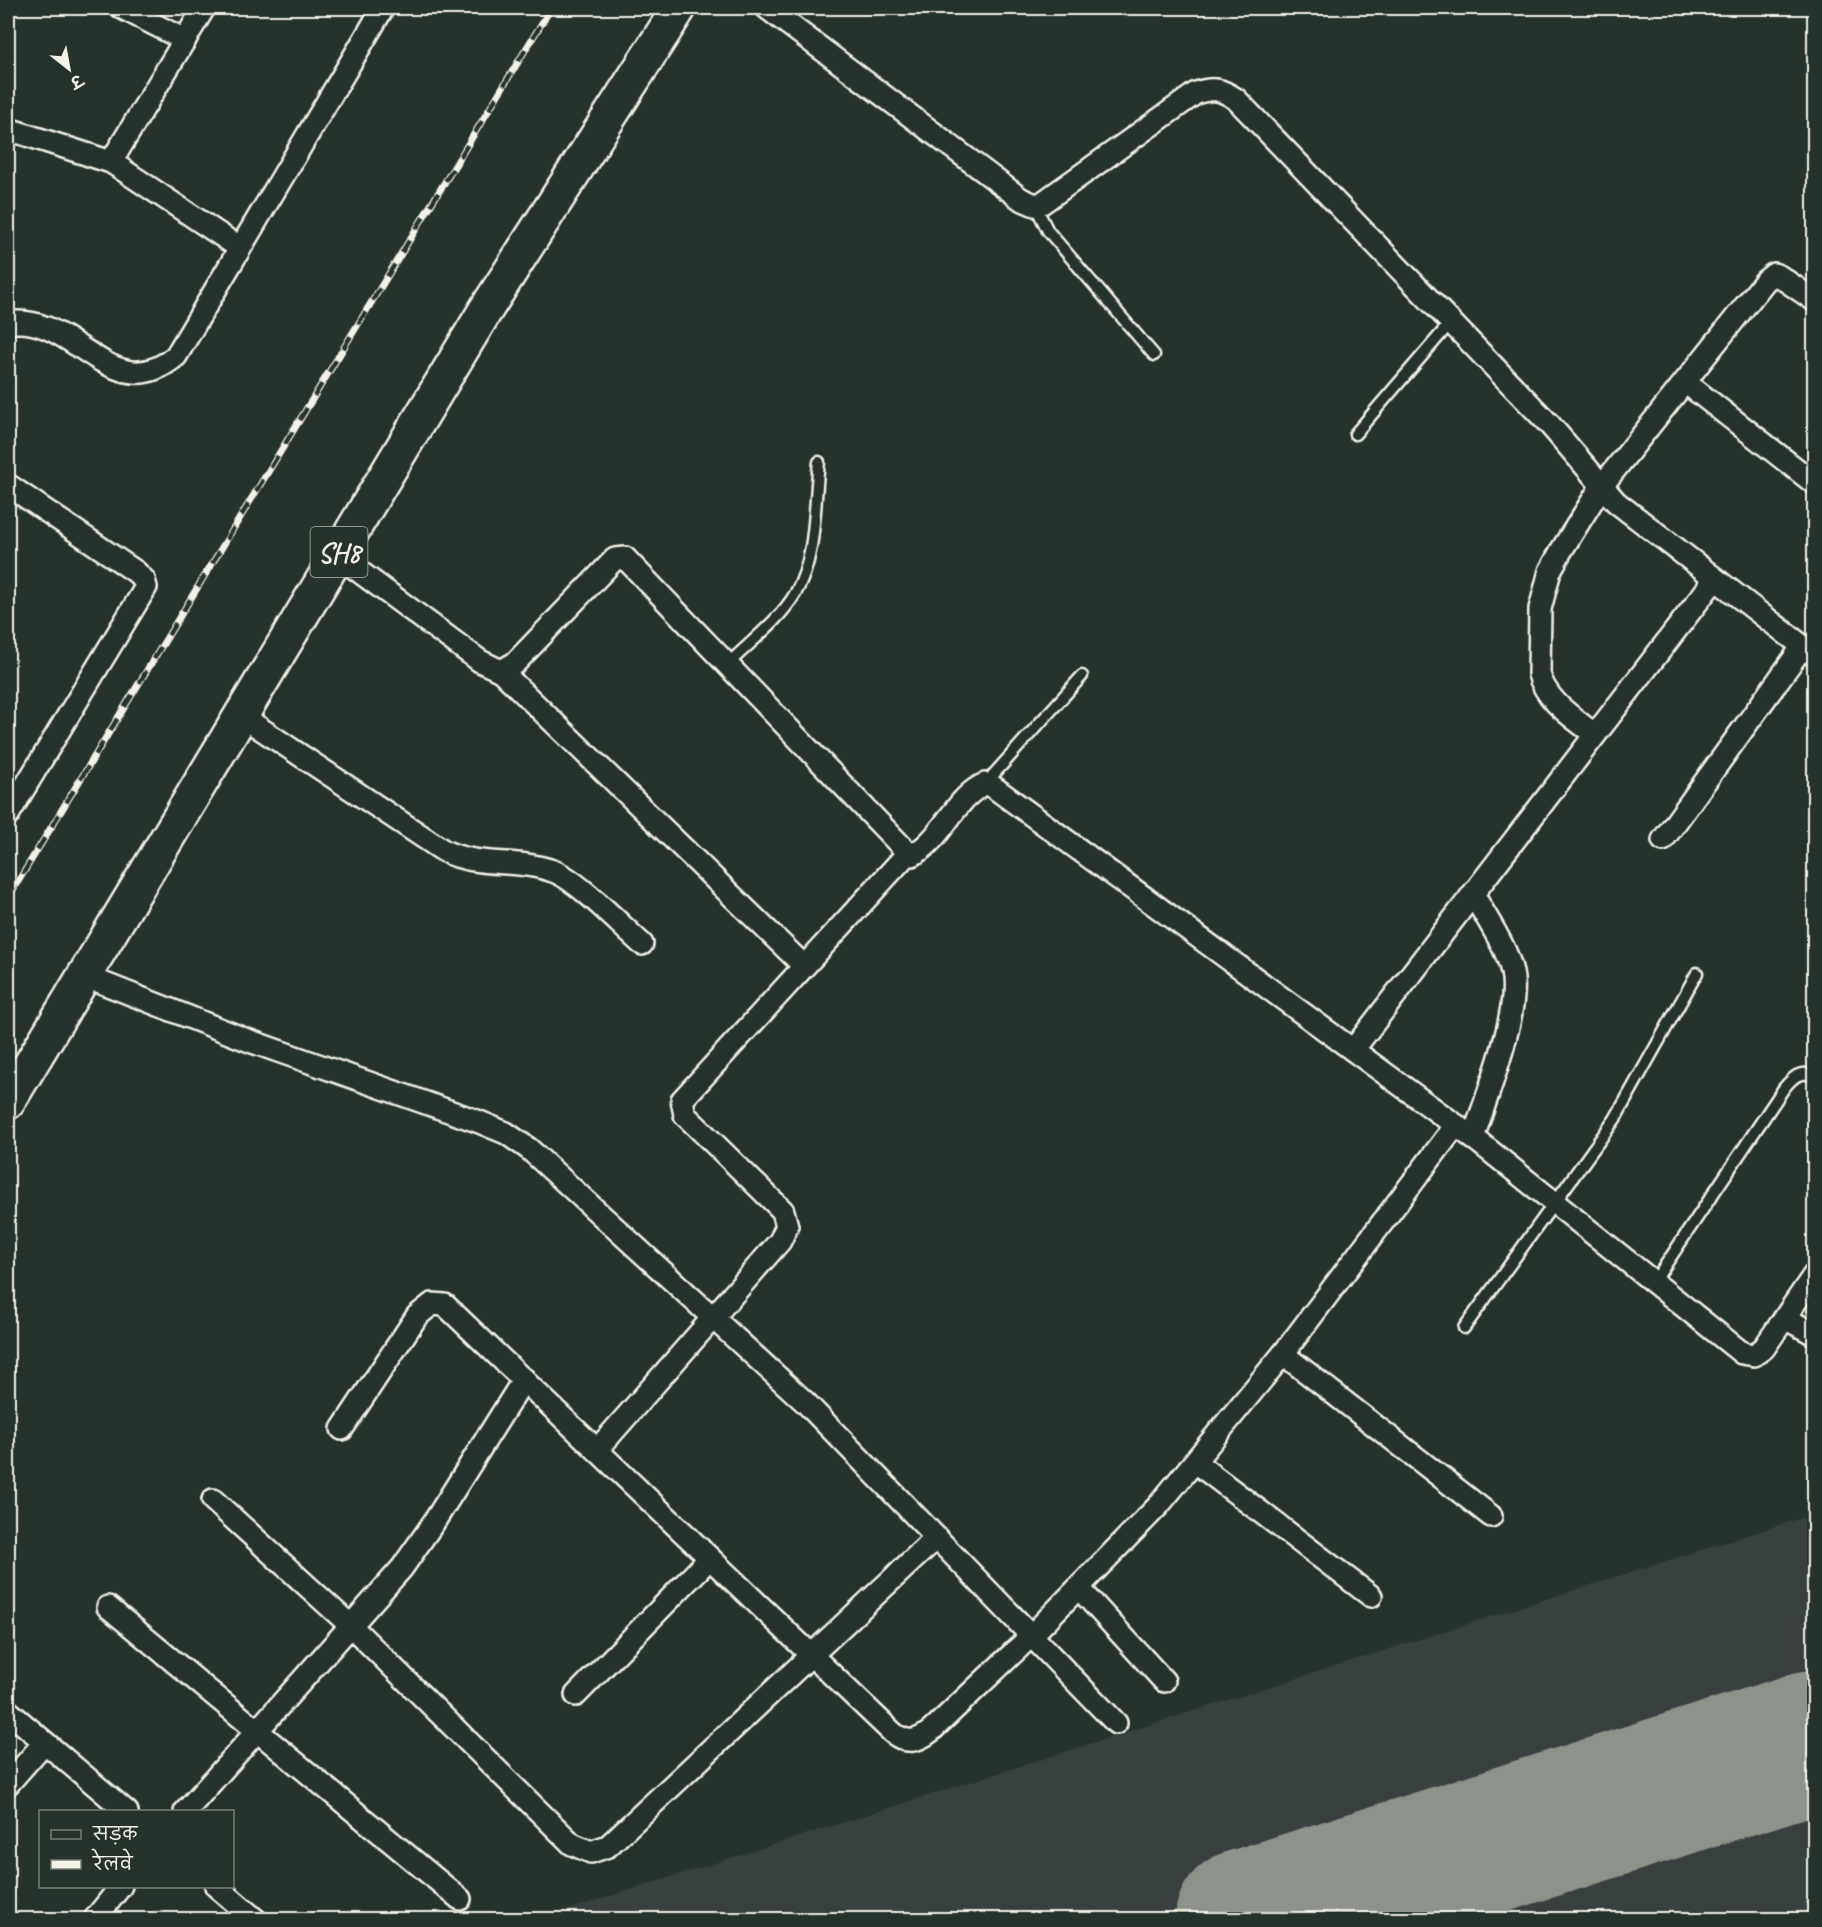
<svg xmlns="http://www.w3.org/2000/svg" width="1822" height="1927" font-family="Caveat,'Playpen Sans Deva',sans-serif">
<rect width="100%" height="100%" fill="#26332d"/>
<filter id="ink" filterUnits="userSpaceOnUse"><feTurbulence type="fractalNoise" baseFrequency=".0167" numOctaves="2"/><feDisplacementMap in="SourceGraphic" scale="12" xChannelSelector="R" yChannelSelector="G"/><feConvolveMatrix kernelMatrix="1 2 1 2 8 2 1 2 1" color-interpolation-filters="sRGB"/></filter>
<g filter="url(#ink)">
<path fill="#39403f" d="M 1814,1514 L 1814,1919 L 539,1919 Z"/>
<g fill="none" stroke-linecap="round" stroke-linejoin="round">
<path stroke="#8d928a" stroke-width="142" d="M 1246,1920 L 1814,1741"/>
<g stroke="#f4f1e8" stroke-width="15">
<g id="service">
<path d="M 1035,205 L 1048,231 L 1154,355"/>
<path d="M 1355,434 L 1452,321"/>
<path d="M 727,665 C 749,643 779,621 795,594 C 817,557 814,504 819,462"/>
<path d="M 985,784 L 1082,676"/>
<path d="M 1654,1282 L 1784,1088 C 1793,1077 1800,1070 1814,1076"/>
<path d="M 1464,1328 L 1615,1119 L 1697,973"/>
</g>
</g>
<g stroke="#f4f1e8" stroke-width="26">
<g id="minor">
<path d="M 122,8 L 185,40"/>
<path d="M 767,8 L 1021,199 L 1035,205 L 1042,203 L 1196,93 C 1213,87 1221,89 1236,99 L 1550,425 L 1616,502 L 1814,655"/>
<path d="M 8,129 L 111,162 L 240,248"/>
<path d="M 111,162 L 204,8"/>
<path d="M 8,323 C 73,311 112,410 176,356 L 383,8"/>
<path d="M 1685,382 L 1814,483"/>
<path d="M 8,485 L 136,572 L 144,580 L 146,587 L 8,815"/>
<path d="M 337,555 L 480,661 L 501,671 L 515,663 L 611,563 L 615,559 L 625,558 L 908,853 L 912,855 C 943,840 954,797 985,784 L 992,786 L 1480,1143 L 1742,1353 L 1754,1355 L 1764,1348 L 1814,1275"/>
<path d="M 501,671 L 804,966"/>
<path d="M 240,715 L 444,851 C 479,868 517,858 553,871 C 577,879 621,926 642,944"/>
<path d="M 1595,735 C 1574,718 1546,701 1539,674 L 1540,609 L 1550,571 L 1561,551 L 1601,487 L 1765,281 L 1774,274 L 1779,276 L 1814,300"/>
<path d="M 1663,840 L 1803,646"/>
<path d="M 1473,894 C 1486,918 1506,945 1512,972 C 1521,1012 1486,1097 1473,1138"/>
<path d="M 85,976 L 247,1040 L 477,1121 L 506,1133 L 529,1149 L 806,1403 L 1116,1723"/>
<path d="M 1353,1050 L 1715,579"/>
<path d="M 1785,1318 L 1814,1334"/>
<path d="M 1283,1354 L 1491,1516"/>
<path d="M 342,1429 L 417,1316 L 432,1304 L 445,1305 L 893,1733 C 907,1744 917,1742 931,1731 L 1031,1636 L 1158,1506 L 1283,1354 L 1456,1125"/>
<path d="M 597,1450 L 780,1241 L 787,1226 L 783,1211 L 775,1203 L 685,1115 L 682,1100 L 908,853"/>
<path d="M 1195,1462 L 1371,1596"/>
<path d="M 213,1500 L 351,1626 L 572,1844 L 591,1852 L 608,1846 L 936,1538"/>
<path d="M 1079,1588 L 1164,1681"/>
<path d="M 108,1607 L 460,1899"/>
<path d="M 576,1695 L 710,1558"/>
<path d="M 8,1711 L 127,1812"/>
<path d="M 8,1784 L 44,1743"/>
<path d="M 185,1812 L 402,1568 L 434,1522 L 524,1379"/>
<path d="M 216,1886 L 256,1920"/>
<path d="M 94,1920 L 121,1886"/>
</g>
</g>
<g stroke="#f4f1e8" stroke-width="38">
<path id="primary" d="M 8,1102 L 485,311 L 679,8"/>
</g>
<use href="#service" stroke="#26332d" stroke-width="10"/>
<use href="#minor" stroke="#26332d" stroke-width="21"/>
<use href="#primary" stroke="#26332d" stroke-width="33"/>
<g stroke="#f4f1e8" stroke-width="7">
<path id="rail" d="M 8,898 L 551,8"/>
</g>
<use href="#rail" stroke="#26332d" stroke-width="4.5" stroke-dasharray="14" stroke-linecap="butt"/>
</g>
</g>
<g text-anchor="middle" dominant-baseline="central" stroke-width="4.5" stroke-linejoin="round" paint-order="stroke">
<rect fill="#26332d" stroke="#b6b8b0" stroke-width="1.5" x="310.5" y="527" width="57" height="50" rx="4.5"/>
<g font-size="28" font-weight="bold" fill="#f4f1e8">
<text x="339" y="552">SH8</text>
</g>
</g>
<rect width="1822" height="1927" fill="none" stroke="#26332d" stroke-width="30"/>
<rect x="15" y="15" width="1792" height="1897" fill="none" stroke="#f4f1e8" stroke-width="2" filter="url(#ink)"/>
<rect x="39" y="1810" width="195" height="78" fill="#26332d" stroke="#787f78" stroke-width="1.5"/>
<rect x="51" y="1830" width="30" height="9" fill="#26332d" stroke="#787f78" stroke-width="1.5"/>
<text x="93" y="1840" font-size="18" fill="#f4f1e8">सड़क</text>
<rect x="51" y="1860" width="30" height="9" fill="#f4f1e8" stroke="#787f78" stroke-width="1.5"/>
<text x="93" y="1870" font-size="18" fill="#f4f1e8">रेलवे</text>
<g transform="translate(69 69) rotate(149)" stroke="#26332d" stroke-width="4.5" paint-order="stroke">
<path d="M0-4.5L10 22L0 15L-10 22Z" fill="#f4f1e8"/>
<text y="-9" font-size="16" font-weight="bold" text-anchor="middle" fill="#f4f1e8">उ</text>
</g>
</svg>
